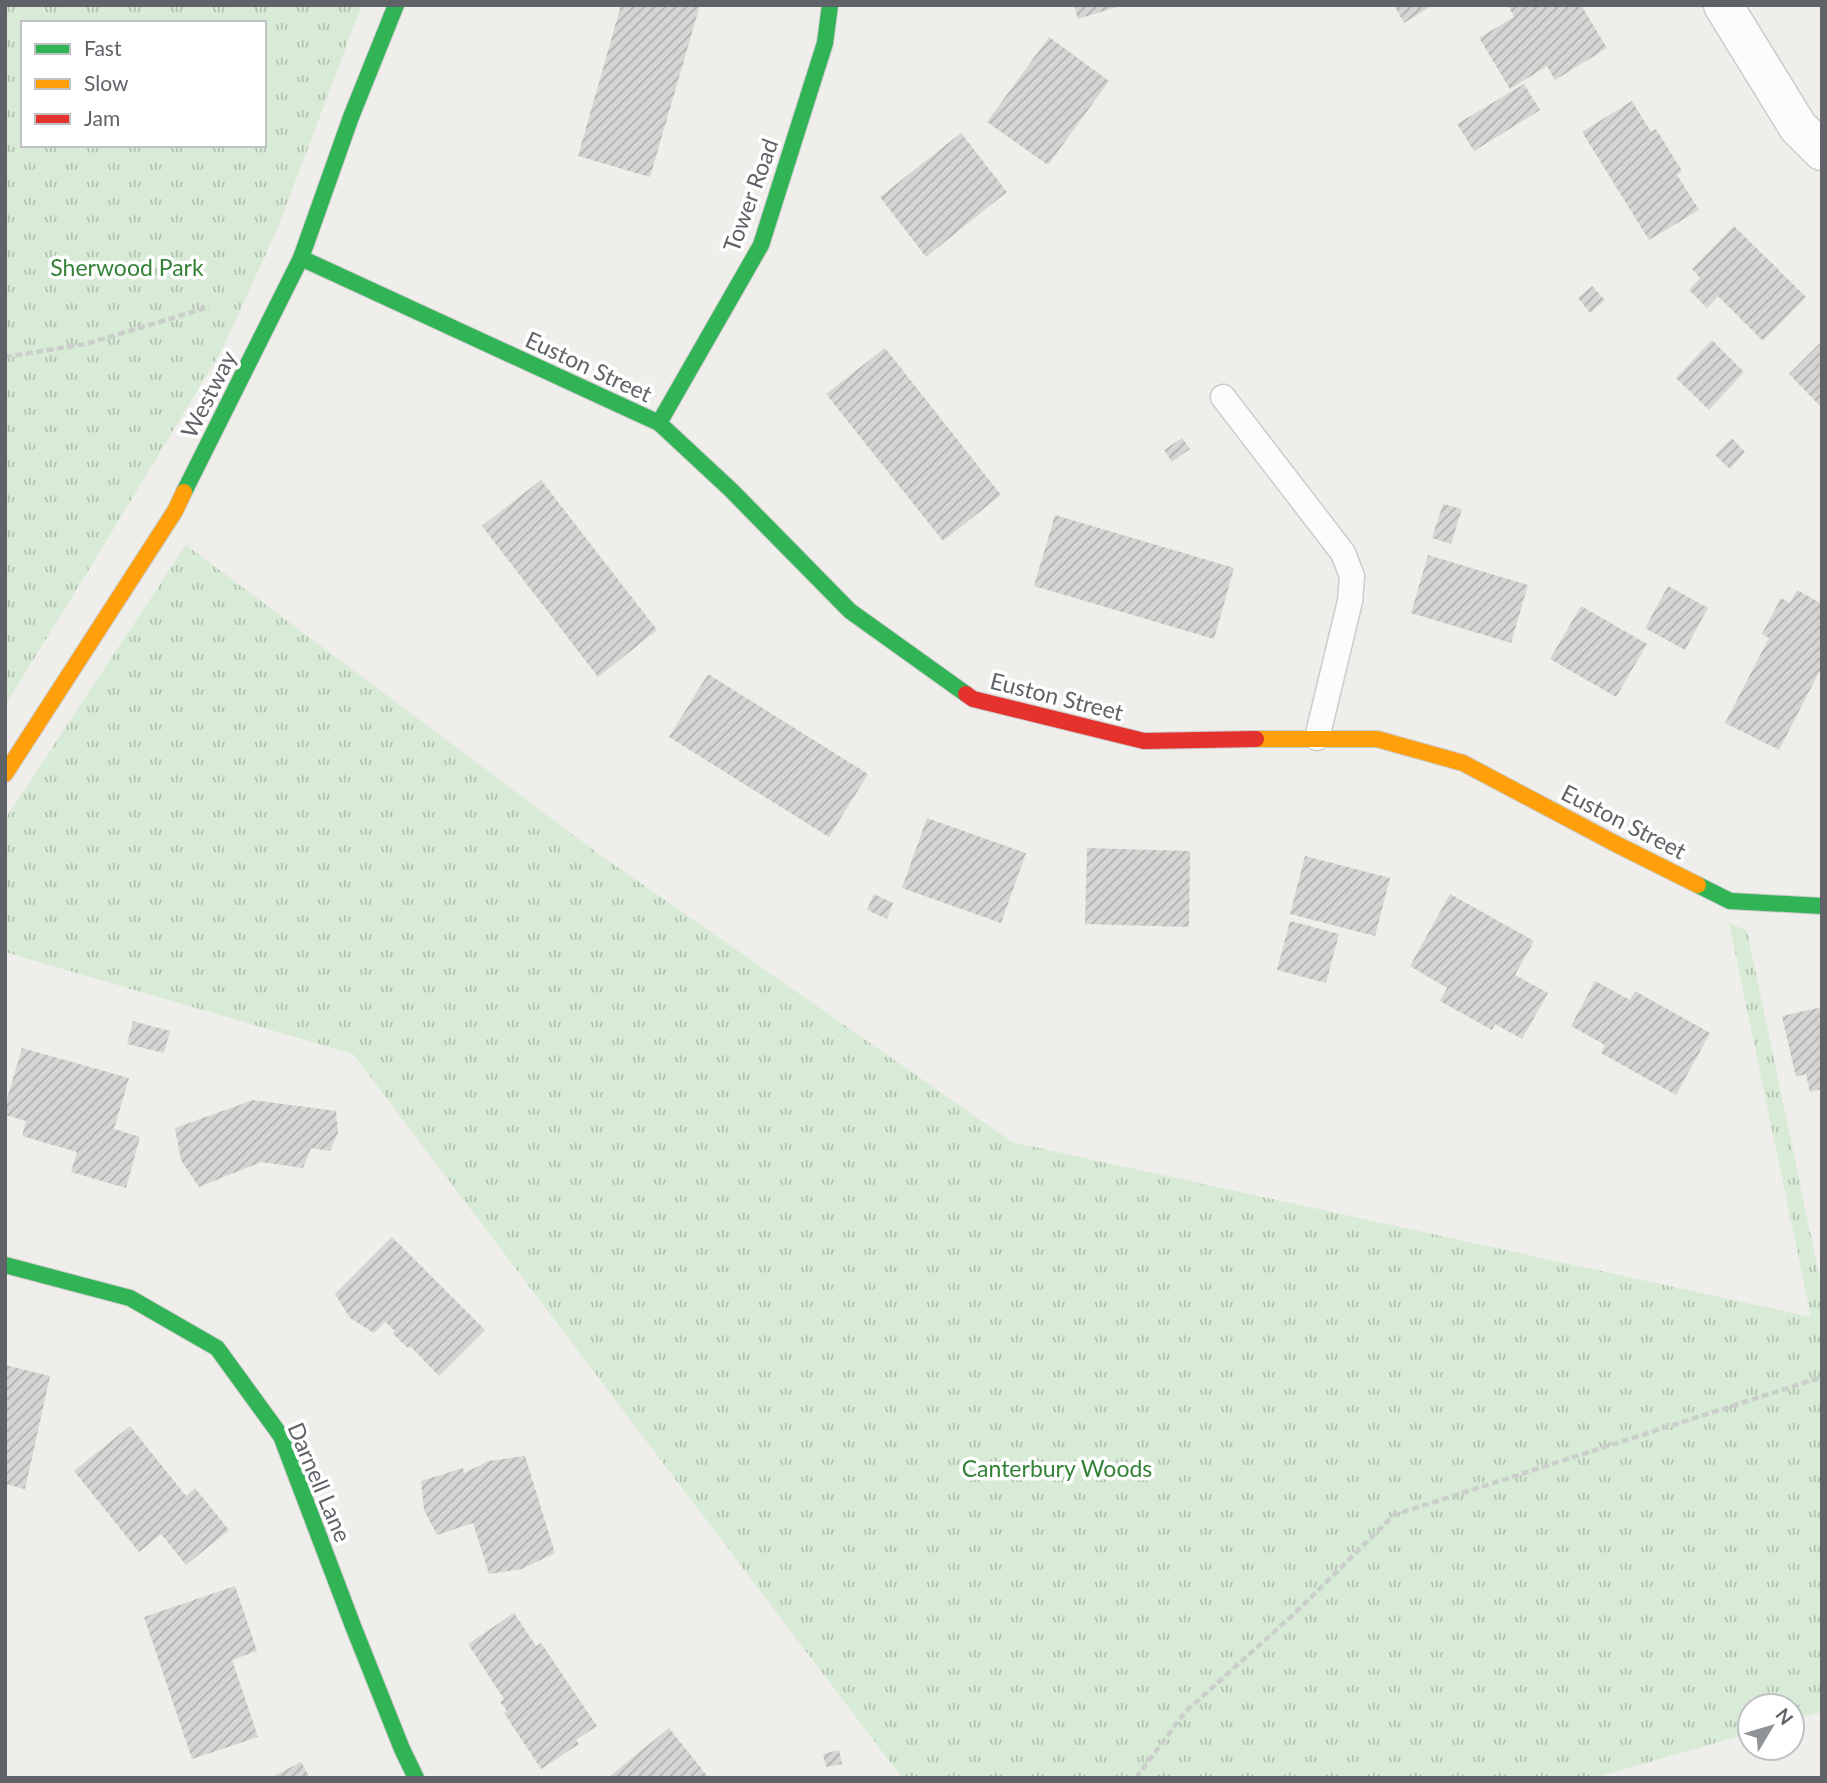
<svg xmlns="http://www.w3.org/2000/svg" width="1827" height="1783" font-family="Lato,sans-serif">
<defs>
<pattern id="grass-tufts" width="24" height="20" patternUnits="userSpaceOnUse" patternTransform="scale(1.75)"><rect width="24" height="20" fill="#d8ebd6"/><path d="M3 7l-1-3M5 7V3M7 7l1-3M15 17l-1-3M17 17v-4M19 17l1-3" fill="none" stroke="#b2c2b1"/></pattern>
<pattern id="building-hatch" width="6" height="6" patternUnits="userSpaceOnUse" patternTransform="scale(1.75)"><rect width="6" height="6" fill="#d6d5d3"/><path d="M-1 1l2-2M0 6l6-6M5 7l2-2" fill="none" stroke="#b1b0af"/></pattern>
</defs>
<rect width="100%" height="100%" fill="#efeeea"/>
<g fill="url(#grass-tufts)" fill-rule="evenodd">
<path d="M 5,5 L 362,5 L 278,227 L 223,348 L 87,573 L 5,705 ZM 23,23 L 264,23 L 264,145 L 23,145 Z"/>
<path d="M 186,545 L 596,852 L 1012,1142 L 1811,1317 L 1729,923 L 1747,931 L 1822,1289 L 1822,1712 L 1792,1720 L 1792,1706 L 1750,1706 L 1750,1733 L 1594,1778 L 902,1778 L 353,1054 L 5,952 L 5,819 Z"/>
</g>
<g fill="url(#building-hatch)">
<path d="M 621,5 L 700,5 L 650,177 L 578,156 Z"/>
<path d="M 1074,5 L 1120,5 L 1120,6 L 1078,19 Z"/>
<path d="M 1394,5 L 1433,5 L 1404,23 Z"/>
<path d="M 1508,5 L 1581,5 L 1607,48 L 1555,80 L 1547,66 L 1510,89 L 1479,38 L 1514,17 Z"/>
<path d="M 1049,37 L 1109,81 L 1048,165 L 987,122 Z"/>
<path d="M 1524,84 L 1540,110 L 1474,151 L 1457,124 Z"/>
<path d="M 1632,101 L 1651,132 L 1656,129 L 1682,171 L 1677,175 L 1699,210 L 1649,240 L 1582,132 Z"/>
<path d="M 961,133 L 1007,192 L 926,257 L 880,197 Z"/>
<path d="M 1734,226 L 1806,297 L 1763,341 L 1718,296 L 1707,308 L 1689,290 L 1700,278 L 1692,269 Z"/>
<path d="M 1592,286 L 1605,300 L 1590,313 L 1578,298 Z"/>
<path d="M 1712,340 L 1744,372 L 1709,410 L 1676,378 Z"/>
<path d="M 1822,341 L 1822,408 L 1789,374 Z"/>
<path d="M 885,348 L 1001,495 L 943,541 L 826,394 Z"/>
<path d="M 1182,438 L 1190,449 L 1172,462 L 1164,450 Z"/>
<path d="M 1732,438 L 1745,452 L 1730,469 L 1715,455 Z"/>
<path d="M 541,480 L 657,630 L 598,677 L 482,526 Z"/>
<path d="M 1443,504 L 1462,509 L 1451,544 L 1432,538 Z"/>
<path d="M 1055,515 L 1234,568 L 1214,639 L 1034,586 Z"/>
<path d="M 1428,555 L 1528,585 L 1511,643 L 1411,613 Z"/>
<path d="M 1668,586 L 1708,608 L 1685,650 L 1645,628 Z"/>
<path d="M 1797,590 L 1822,604 L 1822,673 L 1819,672 L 1779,750 L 1725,723 L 1769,638 L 1762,634 L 1781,598 L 1790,603 Z"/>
<path d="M 1581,606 L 1647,644 L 1616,697 L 1550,659 Z"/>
<path d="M 708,674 L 868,774 L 829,837 L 669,737 Z"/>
<path d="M 927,818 L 1026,853 L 1001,923 L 902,888 Z"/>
<path d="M 1087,848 L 1190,851 L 1189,927 L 1085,924 Z"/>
<path d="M 1305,856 L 1390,878 L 1375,936 L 1290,914 Z"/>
<path d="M 874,894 L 893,903 L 887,919 L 867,910 Z"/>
<path d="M 1450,894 L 1534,941 L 1515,975 L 1548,993 L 1522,1039 L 1495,1024 L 1492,1030 L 1440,1001 L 1447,988 L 1410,966 Z"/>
<path d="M 1290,921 L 1339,934 L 1326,983 L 1277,970 Z"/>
<path d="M 1595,981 L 1630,1000 L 1635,991 L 1710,1033 L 1676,1095 L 1601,1053 L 1605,1045 L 1571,1026 Z"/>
<path d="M 1822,1007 L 1822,1089 L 1810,1092 L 1806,1074 L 1796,1077 L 1782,1016 Z"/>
<path d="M 133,1021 L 170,1031 L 164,1053 L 127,1044 Z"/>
<path d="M 22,1048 L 129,1078 L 114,1129 L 140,1137 L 126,1188 L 71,1172 L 77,1152 L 22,1136 L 26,1121 L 5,1115 L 5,1106 Z"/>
<path d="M 253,1100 L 336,1111 L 338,1132 L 330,1151 L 311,1148 L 303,1168 L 261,1162 L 199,1187 L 181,1160 L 175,1128 Z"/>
<path d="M 392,1237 L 485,1330 L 439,1376 L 410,1346 L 408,1348 L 393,1334 L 395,1331 L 385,1322 L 374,1333 L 350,1318 L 335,1294 Z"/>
<path d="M 5,1365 L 50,1376 L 25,1489 L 5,1484 Z"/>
<path d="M 130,1426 L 186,1496 L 195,1488 L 229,1530 L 186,1565 L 161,1534 L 139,1552 L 74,1471 Z"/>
<path d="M 525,1456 L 555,1553 L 522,1569 L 489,1574 L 473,1523 L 437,1535 L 424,1510 L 421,1481 L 463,1468 L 464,1473 L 489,1461 Z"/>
<path d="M 235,1586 L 257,1651 L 232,1660 L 258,1737 L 192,1759 L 144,1617 Z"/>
<path d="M 514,1613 L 536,1646 L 541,1643 L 597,1726 L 576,1740 L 579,1744 L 541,1769 L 504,1713 L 507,1711 L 500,1702 L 504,1699 L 468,1644 Z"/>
<path d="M 669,1728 L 709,1778 L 611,1778 L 610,1776 Z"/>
<path d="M 839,1750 L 842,1764 L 826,1767 L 823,1754 Z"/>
<path d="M 301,1762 L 310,1778 L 270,1778 Z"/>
</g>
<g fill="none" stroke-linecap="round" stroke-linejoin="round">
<g stroke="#cbcccc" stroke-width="27">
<path id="lane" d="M 1223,397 L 1343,553 L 1352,576 L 1350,601 L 1317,738"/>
</g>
<g stroke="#cbcccc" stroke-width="41">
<path id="street" d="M 1723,5 L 1798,127 L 1822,151"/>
</g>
<g stroke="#cacacb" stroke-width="18">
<g id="fast">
<path d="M 301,258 L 659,423 L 731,490 L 850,611 L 966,694"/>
<path d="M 659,423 L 761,245 L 825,43 L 830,5"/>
<path d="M 184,492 L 301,258 L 351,117 L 396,5"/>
<path d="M 1698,885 L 1730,901 L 1822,906"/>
<path d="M 5,1265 L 130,1298 L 217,1348 L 281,1436 L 353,1626 L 402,1749 L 416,1778"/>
</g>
</g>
<g stroke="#cacacb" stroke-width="18">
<g id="slow">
<path d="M 1256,739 L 1377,739 L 1463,763 L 1616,844 L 1698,885"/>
<path d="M 5,774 L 175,511 L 184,492"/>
</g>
</g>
<g stroke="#cacacb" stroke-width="18">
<path id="jam" d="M 966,694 L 973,699 L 1144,741 L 1256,739"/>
</g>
<g stroke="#cacfcc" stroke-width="4.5" stroke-dasharray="7 3.5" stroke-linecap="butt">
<path d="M 5,357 L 86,344 L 209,307"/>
<path d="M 1136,1778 L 1185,1712 L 1294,1614 L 1394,1515 L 1822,1377"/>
</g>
<use href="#lane" stroke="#fdfcfc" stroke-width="24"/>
<use href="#street" stroke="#fdfcfc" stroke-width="38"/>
<use href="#fast" stroke="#30b455" stroke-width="16"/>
<use href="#slow" stroke="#ff9f0a" stroke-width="16"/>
<use href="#jam" stroke="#e5322d" stroke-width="16"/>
</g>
<g text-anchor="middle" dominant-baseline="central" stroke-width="7" stroke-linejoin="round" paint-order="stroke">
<g font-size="23" fill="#5f6368" stroke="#fff">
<text transform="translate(750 195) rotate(-70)">Tower Road</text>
<text transform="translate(589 366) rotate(25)">Euston Street</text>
<text transform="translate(208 394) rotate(-63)">Westway</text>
<text transform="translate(1057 696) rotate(14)">Euston Street</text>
<text transform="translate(1624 821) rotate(27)">Euston Street</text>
<text transform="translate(320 1482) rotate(67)">Darnell Lane</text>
</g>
<g font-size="23" fill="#348238" stroke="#fff">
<text x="127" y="267">Sherwood Park</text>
<text x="1057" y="1468">Canterbury Woods</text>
</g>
</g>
<rect width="1827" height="1783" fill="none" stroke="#5f6368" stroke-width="14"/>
<rect x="21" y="21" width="245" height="126" fill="#ffffff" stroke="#bfc1c3" stroke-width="2"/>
<rect x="35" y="44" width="35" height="10" fill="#30b455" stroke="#bfc1c3" stroke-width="2"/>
<text x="84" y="56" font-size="21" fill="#5f6368">Fast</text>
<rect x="35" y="79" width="35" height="10" fill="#ff9f0a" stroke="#bfc1c3" stroke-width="2"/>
<text x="84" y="91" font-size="21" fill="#5f6368">Slow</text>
<rect x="35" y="114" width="35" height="10" fill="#e5322d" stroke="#bfc1c3" stroke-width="2"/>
<text x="84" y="126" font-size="21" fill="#5f6368">Jam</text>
<g transform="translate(1771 1727) rotate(52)"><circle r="33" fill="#ffffff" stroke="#bfc1c3" stroke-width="2"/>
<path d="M0-5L12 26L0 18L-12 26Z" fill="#919496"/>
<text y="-10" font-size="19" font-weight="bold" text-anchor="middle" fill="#5f6368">N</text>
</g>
</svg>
